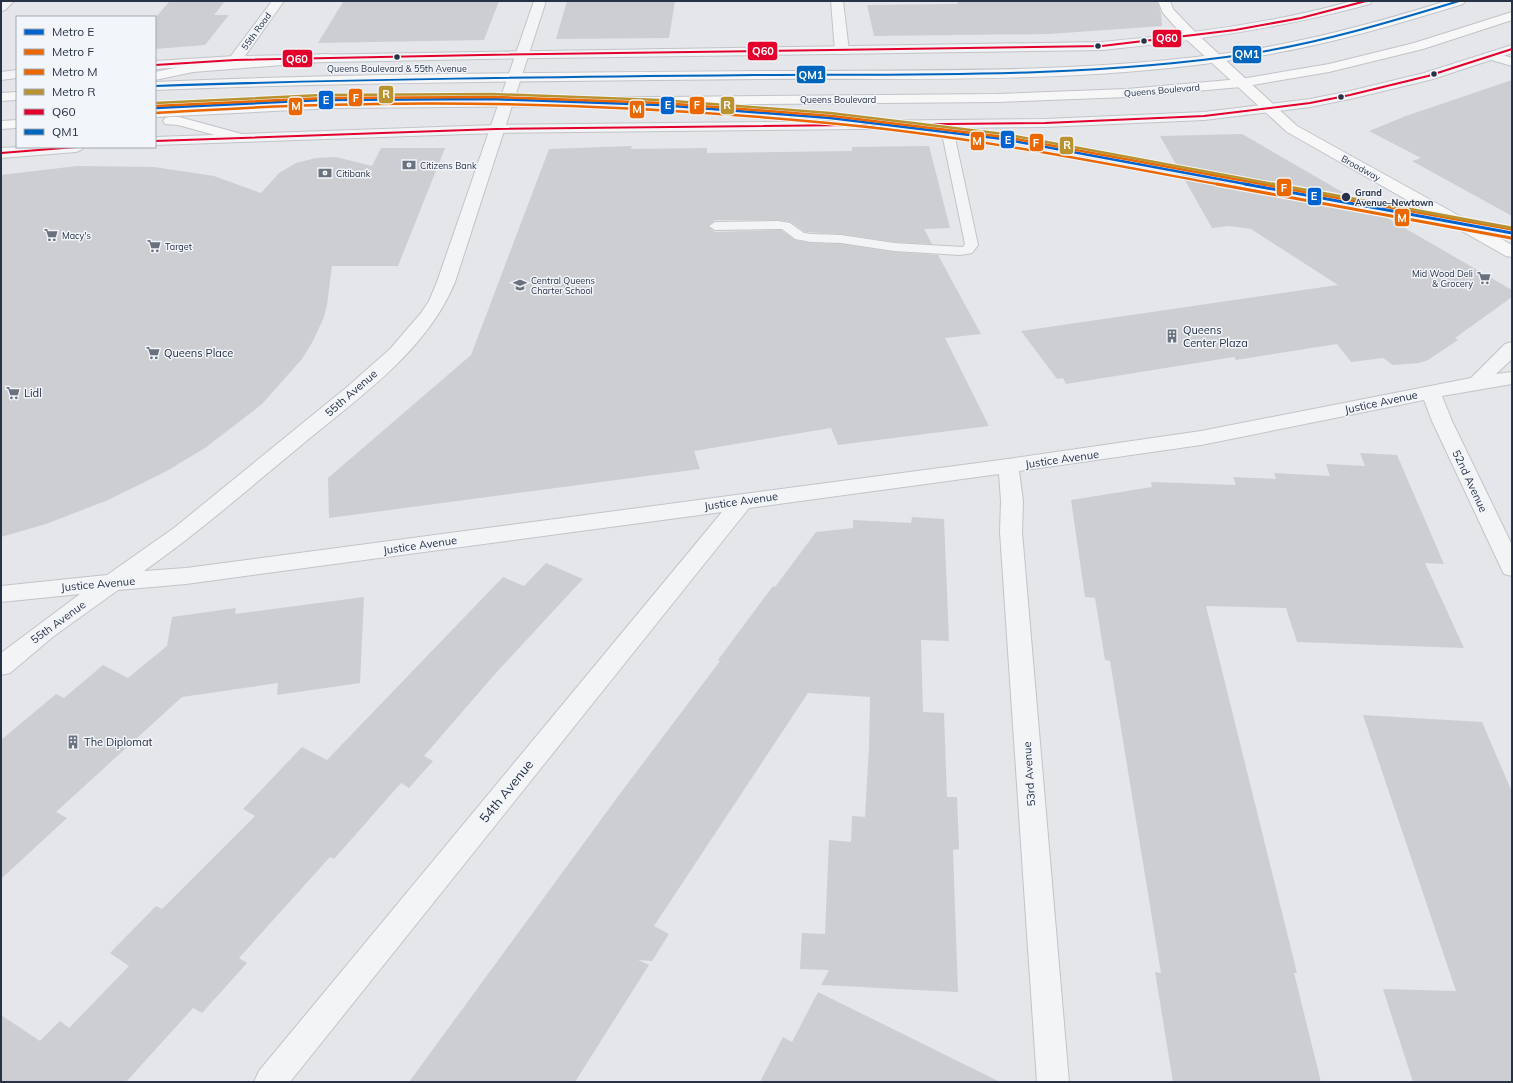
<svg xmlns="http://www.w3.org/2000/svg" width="1513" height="1083" font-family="Mulish,sans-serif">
<rect width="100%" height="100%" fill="#e4e6ea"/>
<g fill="#cdced2">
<path d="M 170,1 L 225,1 L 214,15 L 229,15 L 205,45 L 155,49 L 155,18 Z"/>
<path d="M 368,1 L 499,1 L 484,40 L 318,43 L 343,2 Z"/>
<path d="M 567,1 L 675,1 L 669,38 L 556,39 Z"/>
<path d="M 957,1 L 1157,1 L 1161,13 L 1162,26 L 1049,34 L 874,36 L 867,5 L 958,4 Z"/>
<path d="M 1512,80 L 1512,216 L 1412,161 L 1421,158 L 1369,131 L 1406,116 Z"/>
<path d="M 1242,134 L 1512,290 L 1512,297 L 1455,338 L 1458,340 L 1428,360 L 1419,363 L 1393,365 L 1383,358 L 1351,362 L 1337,344 L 1236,360 L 1234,357 L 1066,384 L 1063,378 L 1057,379 L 1021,331 L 1338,285 L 1251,229 L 1229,226 L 1212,228 L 1160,136 Z"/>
<path d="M 632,146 L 631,149 L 707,148 L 707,153 L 852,151 L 852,147 L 929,146 L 950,228 L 924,229 L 932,244 L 894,242 L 841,234 L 805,232 L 791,222 L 778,220 L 715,220 L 708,226 L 715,232 L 781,230 L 795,240 L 811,243 L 841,244 L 894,252 L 938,255 L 981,334 L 945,338 L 989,426 L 838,445 L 831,428 L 694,451 L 700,469 L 329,518 L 328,478 L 471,355 L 549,149 Z"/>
<path d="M 381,148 L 445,148 L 398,266 L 332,266 L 327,305 L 324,317 L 313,341 L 302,359 L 262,404 L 205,448 L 165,472 L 108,500 L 46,524 L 1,537 L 1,175 L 77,166 L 154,167 L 214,176 L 261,193 L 279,173 L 296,163 L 316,158 L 336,157 L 372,166 Z"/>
<path d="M 1360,453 L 1397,455 L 1444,564 L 1425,563 L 1464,648 L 1297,642 L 1286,608 L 1206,606 L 1297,973 L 1294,973 L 1321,1082 L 1173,1082 L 1155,972 L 1161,973 L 1110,661 L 1105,660 L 1095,598 L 1085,597 L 1071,500 L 1152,487 L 1151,482 L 1236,485 L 1233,477 L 1276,479 L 1274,473 L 1330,476 L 1326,464 L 1365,466 Z"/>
<path d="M 912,517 L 944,519 L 949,641 L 921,640 L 923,712 L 944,713 L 947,797 L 957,797 L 959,849 L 953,850 L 958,992 L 821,985 L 829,970 L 800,969 L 802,933 L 825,934 L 829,840 L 851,842 L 852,816 L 865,817 L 869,747 L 870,697 L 808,693 L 654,926 L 669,934 L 652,961 L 638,960 L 649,965 L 575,1082 L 409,1082 L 619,795 L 720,661 L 718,660 L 773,586 L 775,587 L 816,532 L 853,528 L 853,520 L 911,523 Z"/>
<path d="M 546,563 L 583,579 L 495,674 L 424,756 L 433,761 L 409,788 L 401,783 L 334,859 L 330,857 L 239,958 L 247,963 L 202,1013 L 193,1008 L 126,1082 L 1,1082 L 1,1015 L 40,1041 L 60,1021 L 69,1028 L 129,966 L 110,953 L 156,906 L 162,909 L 255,816 L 243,809 L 302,747 L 327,760 L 503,577 L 524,586 Z"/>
<path d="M 364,597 L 360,683 L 277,695 L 278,683 L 182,697 L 56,812 L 67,818 L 1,879 L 1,740 L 56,694 L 64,698 L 103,665 L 128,678 L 167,646 L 172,617 L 236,608 L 235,614 Z"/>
<path d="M 1363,715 L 1482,722 L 1512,792 L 1512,1082 L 1413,1082 L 1383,989 L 1456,991 Z"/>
<path d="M 818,992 L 1000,1082 L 760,1082 L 783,1037 L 792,1042 Z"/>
</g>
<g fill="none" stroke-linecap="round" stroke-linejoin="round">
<g stroke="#c2c4c8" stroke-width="2">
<path id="service" d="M 946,121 L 952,124 L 978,245 L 972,253 L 960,255 L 894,251 L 841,243 L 811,242 L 795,239 L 782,229 L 778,229 L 715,230 L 709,226 L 715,222 L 778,221 L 790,223 L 804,233 L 811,234 L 841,235 L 894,243 L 963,247 L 965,244 L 940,124 Z"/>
</g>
<g stroke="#c2c4c8" stroke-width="2">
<g id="minor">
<path d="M 1,1 L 14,1 L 5,10 L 1,11 Z"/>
<path d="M 272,1 L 284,1 L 240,63 L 230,63 L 228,60 Z"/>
<path d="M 534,1 L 546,1 L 455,282 C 426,353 355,400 298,448 C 247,490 198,533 144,571 L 186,568 L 1008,459 L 1201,431 L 1471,378 L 1505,344 L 1512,342 L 1512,359 L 1496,374 L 1512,372 L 1512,384 L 1442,396 L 1452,421 L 1512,545 L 1512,576 L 1504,574 L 1501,568 L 1432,421 L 1424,400 L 1201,445 L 1019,471 L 1023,501 L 1022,532 L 1069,1082 L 1037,1082 L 1000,532 L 1001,501 L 999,474 L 749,508 L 290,1082 L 254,1082 L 259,1071 L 722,512 L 186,584 L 118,590 L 54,636 L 10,673 L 1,675 L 1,653 L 80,594 L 1,602 L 1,586 L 107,575 L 174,528 L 347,387 L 390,349 L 421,313 L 429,301 L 437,282 Z"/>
<path d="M 831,1 L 843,1 L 849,51 L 847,54 L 837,54 L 835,51 Z"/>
<path d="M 1493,52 L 1512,58 L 1512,66 L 1488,59 L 1486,56 L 1488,53 Z"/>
</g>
</g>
<g stroke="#c2c4c8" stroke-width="2">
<g id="tertiary">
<path d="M 1352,1 L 1372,1 L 1370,4 C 1282,28 1193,41 1102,50 L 482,59 L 235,64 L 155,69 L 155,61 L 235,56 L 1102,42 C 1186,34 1270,24 1352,1 Z"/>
<path d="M 1512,45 L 1512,53 L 1433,79 L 1350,99 L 1310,107 L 1204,120 L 1045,127 L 496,133 L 155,145 L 155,137 L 496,125 L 1045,119 L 1204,112 L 1310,99 L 1350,91 L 1424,73 Z"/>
<path d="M 17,70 L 17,78 L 1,80 L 1,72 Z"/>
<path d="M 19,147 L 84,147 L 81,150 L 76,152 L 1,158 L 1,148 Z"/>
</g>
</g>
<g stroke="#c2c4c8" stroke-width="2">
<path id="secondary" d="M 1158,1 L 1170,1 L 1173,9 L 1196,33 L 1297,126 L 1512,245 L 1512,257 L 1506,256 L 1287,132 L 1186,39 L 1163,13 Z"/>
</g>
<g stroke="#c0c3c8" stroke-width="2">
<g id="primary">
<path d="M 1446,1 L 1465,1 L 1463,4 C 1394,25 1324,46 1252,57 C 1089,84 921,78 757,79 C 556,81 356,82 155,90 L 155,82 C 359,73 564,73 768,71 C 928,70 1091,74 1250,50 C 1317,39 1382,21 1446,1 Z"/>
<path d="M 1512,12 L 1512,20 L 1423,49 L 1329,72 L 1241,87 L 1127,97 L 997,102 L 333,108 L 155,117 L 155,109 L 333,100 L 997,94 L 1127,89 L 1241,79 L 1329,64 L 1414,43 Z"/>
<path d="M 327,54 L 332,55 L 334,58 L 332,61 L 193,72 L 155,80 L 155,72 L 193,64 Z"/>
<path d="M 17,92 L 17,100 L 1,101 L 1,93 Z"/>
<path d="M 170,117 L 179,117 L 242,134 L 244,137 L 242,140 L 237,141 L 178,125 L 165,124 L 163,121 L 165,118 Z"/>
<path d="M 17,120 L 17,128 L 1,129 L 1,121 Z"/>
</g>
</g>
<use href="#service" fill="#f3f4f6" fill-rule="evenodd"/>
<use href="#minor" fill="#f3f4f6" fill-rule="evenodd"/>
<use href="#tertiary" fill="#f3f4f6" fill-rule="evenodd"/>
<use href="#secondary" fill="#f7f7f8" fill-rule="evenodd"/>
<use href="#primary" fill="#f7f7f8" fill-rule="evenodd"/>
<g stroke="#f2f5f9" stroke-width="4">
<g id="bus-1">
<path d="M 155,65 L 235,60 L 482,55 L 1102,46 L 1235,30 L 1301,18 L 1366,1"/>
<path d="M 155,141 L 496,129 L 1045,123 L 1204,116 L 1310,103 L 1350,95 L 1428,76 L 1512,49"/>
<path d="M 1,153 L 76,147"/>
</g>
</g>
<g stroke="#f2f5f9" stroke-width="4">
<path id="bus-2" d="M 155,86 C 355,79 555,77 755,75 C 919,74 1085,78 1248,54 C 1320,43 1390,22 1459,1"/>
</g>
<use href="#bus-1" stroke="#e4002b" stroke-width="2"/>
<use href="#bus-2" stroke="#0065bd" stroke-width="2"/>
<g stroke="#f2f5f9" stroke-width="4.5">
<path id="metro-1-far1" d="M 155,108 L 322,100 L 492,99 L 660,105 L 830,118 L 1003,139 L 1251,185"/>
</g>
<g stroke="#f2f5f9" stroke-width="5.5">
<path id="metro-1" d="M 1245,184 L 1512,233"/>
</g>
<g stroke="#f2f5f9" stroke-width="4.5">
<path id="metro-2-far1" d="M 155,106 L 325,98 L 495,97 L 663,103 L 832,116 L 1005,137 L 1267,185"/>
</g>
<g stroke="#f2f5f9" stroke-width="5.5">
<path id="metro-2" d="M 1262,184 L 1511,229"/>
</g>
<g stroke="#f2f5f9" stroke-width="4.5">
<path id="metro-3-far1" d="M 155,113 C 211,110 266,106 322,105 C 491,100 660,107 828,123 C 961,135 1092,161 1222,185"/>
</g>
<g stroke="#f2f5f9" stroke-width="5.5">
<path id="metro-3" d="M 1217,184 L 1511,238"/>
</g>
<g stroke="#f2f5f9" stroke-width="4.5">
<path id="metro-4-far1" d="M 155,103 L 322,95 L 492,94 L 660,100 L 830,113 L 1004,134 L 1278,185"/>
</g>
<g stroke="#f2f5f9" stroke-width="5.5">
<path id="metro-4" d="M 1273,184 L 1512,228"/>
</g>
<use href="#metro-1-far1" stroke="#0062cf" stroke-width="2.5"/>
<use href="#metro-1" stroke="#0062cf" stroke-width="3"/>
<use href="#metro-2-far1" stroke="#eb6800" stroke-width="2.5"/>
<use href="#metro-2" stroke="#eb6800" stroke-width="3"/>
<use href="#metro-3-far1" stroke="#eb6800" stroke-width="2.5"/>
<use href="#metro-3" stroke="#eb6800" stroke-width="3"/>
<use href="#metro-4-far1" stroke="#b89330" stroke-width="2.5"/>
<use href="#metro-4" stroke="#b89330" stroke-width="3"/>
</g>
<defs>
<g id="bank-bare" transform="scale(1.08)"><path d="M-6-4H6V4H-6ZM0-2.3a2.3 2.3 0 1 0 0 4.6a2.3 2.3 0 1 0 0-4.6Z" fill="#6a717f" stroke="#f2f5f9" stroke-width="2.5" paint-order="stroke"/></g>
<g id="supermarket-bare" transform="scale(1.08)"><path d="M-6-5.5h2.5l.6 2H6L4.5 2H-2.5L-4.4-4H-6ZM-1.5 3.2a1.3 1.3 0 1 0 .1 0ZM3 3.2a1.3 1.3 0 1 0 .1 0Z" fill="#6a717f" stroke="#f2f5f9" stroke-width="2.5" paint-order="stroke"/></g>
<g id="school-bare" transform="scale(1.08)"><path d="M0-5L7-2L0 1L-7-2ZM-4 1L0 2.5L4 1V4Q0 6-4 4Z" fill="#6a717f" stroke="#f2f5f9" stroke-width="2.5" paint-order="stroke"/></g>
<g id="building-bare" transform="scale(1.08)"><path d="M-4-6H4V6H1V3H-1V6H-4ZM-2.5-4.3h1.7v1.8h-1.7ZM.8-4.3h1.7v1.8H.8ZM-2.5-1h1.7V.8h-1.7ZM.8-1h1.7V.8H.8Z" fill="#6a717f" stroke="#f2f5f9" stroke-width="2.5" paint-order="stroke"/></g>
</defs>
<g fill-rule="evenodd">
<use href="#bank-bare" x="409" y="165"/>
<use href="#bank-bare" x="325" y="173"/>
<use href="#supermarket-bare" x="51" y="235"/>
<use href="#supermarket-bare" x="154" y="246"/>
<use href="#supermarket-bare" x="1484" y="278"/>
<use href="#school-bare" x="520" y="285"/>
<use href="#building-bare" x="1172" y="336"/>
<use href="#supermarket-bare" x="153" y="353"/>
<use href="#supermarket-bare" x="13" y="393"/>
<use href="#building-bare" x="73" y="742"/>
</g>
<g fill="#283246" stroke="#f2f5f9" stroke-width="1.5">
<circle cx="1144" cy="41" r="3.5"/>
<circle cx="1098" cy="46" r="3.5"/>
<circle cx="397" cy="57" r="3.5"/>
<circle cx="1434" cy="74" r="3.5"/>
<circle cx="1341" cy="97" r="3.5"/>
<circle cx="1346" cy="197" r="5"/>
</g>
<g text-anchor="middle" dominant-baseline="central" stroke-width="3" stroke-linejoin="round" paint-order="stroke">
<g font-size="9" fill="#283246" stroke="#f2f5f9">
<text transform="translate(256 31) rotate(-54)">55th Road</text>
<text transform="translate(1162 90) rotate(-5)">Queens Boulevard</text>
<text x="838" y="99">Queens Boulevard</text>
<text transform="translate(1361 168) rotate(29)">Broadway</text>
</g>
<g font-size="9" fill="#283246" stroke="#f2f5f9">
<text x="397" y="68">Queens Boulevard &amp; 55th Avenue</text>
</g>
<g font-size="9" fill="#283246" stroke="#f2f5f9" text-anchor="start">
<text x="420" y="165">Citizens Bank</text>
<text x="336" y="173">Citibank</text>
<text x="62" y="235">Macy's</text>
<text x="165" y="246">Target</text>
<text x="1473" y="273" text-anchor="end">Mid Wood Deli<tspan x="1473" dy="10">&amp; Grocery</tspan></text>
<text x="531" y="280">Central Queens<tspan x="531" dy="10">Charter School</tspan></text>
</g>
<g font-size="9" font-weight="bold" fill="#283246" stroke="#f2f5f9" text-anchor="start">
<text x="1355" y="192">Grand<tspan x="1355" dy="10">Avenue–Newtown</tspan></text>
</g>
<g font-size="11" fill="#283246" stroke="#f2f5f9" text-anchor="start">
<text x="1183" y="330">Queens<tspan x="1183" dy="13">Center Plaza</tspan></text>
<text x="164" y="353">Queens Place</text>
<text x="24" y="393">Lidl</text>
<text x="84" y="742">The Diplomat</text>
</g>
<g font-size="11" fill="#283246" stroke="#f2f5f9">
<text transform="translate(351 393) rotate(-41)">55th Avenue</text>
<text transform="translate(1381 402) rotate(-12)">Justice Avenue</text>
<text transform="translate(1062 459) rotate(-8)">Justice Avenue</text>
<text transform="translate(1470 481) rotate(65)">52nd Avenue</text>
<text transform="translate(741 501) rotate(-8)">Justice Avenue</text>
<text transform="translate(420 545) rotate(-8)">Justice Avenue</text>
<text transform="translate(98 584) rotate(-5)">Justice Avenue</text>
<text transform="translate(58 622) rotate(-36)">55th Avenue</text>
<text transform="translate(1029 774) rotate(-94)">53rd Avenue</text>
</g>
<g font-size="13" fill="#283246" stroke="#f2f5f9">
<text transform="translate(506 791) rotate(-51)">54th Avenue</text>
</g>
</g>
<g stroke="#f2f5f9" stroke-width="1.5">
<rect x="1152" y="29" width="30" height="19" rx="4" fill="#e4002b"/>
<rect x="747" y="41" width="31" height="20" rx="4" fill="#e4002b"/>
<rect x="1232" y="45" width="30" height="19" rx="4" fill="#0065bd"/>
<rect x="282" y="49" width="31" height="19" rx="4" fill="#e4002b"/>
<rect x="796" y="65" width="30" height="19" rx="4" fill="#0065bd"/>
<rect x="378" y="85" width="16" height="19" rx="4" fill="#b89330"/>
<rect x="348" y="88" width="15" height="19" rx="4" fill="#eb6800"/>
<rect x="318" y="90" width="16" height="20" rx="4" fill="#0062cf"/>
<rect x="720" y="96" width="15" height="19" rx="4" fill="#b89330"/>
<rect x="660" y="96" width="15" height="19" rx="4" fill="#0062cf"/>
<rect x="689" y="96" width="16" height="19" rx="4" fill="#eb6800"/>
<rect x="288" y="97" width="15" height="19" rx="4" fill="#eb6800"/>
<rect x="629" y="100" width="16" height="19" rx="4" fill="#eb6800"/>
<rect x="1000" y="130" width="15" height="19" rx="4" fill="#0062cf"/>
<rect x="970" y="131" width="15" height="20" rx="4" fill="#eb6800"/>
<rect x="1029" y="133" width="15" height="19" rx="4" fill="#eb6800"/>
<rect x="1059" y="136" width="15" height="19" rx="4" fill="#b89330"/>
<rect x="1276" y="178" width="16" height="19" rx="4" fill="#eb6800"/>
<rect x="1307" y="187" width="15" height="19" rx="4" fill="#0062cf"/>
<rect x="1394" y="208" width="16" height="19" rx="4" fill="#eb6800"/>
</g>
<g font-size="11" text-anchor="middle" font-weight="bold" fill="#fff">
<text x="1167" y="42">Q60</text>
<text x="763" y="55">Q60</text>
<text x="1247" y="58">QM1</text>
<text x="297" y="63">Q60</text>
<text x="811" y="79">QM1</text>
<text x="386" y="98">R</text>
<text x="356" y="102">F</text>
<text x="326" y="104">E</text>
<text x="727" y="109">R</text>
<text x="668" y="109">E</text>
<text x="697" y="109">F</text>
<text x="296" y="110">M</text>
<text x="637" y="113">M</text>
<text x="1008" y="144">E</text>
<text x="977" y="145">M</text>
<text x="1036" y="147">F</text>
<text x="1067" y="149">R</text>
<text x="1284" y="192">F</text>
<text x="1314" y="200">E</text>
<text x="1402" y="222">M</text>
</g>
<rect width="1513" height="1083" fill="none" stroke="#283246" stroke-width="4"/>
<rect x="16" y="16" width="140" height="132" fill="#f2f5f9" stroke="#a1a7b1"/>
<rect x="24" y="29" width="20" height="6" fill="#0062cf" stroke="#a1a7b1"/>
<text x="52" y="36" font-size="12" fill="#283246">Metro E</text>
<rect x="24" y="49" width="20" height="6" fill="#eb6800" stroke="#a1a7b1"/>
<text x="52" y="56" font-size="12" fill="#283246">Metro F</text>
<rect x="24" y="69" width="20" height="6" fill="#eb6800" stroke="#a1a7b1"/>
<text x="52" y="76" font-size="12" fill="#283246">Metro M</text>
<rect x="24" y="89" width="20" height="6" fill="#b89330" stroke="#a1a7b1"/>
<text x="52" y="96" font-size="12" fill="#283246">Metro R</text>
<rect x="24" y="109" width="20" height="6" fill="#e4002b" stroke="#a1a7b1"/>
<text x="52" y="116" font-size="12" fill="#283246">Q60</text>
<rect x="24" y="129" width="20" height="6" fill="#0065bd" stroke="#a1a7b1"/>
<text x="52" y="136" font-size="12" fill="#283246">QM1</text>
</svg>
